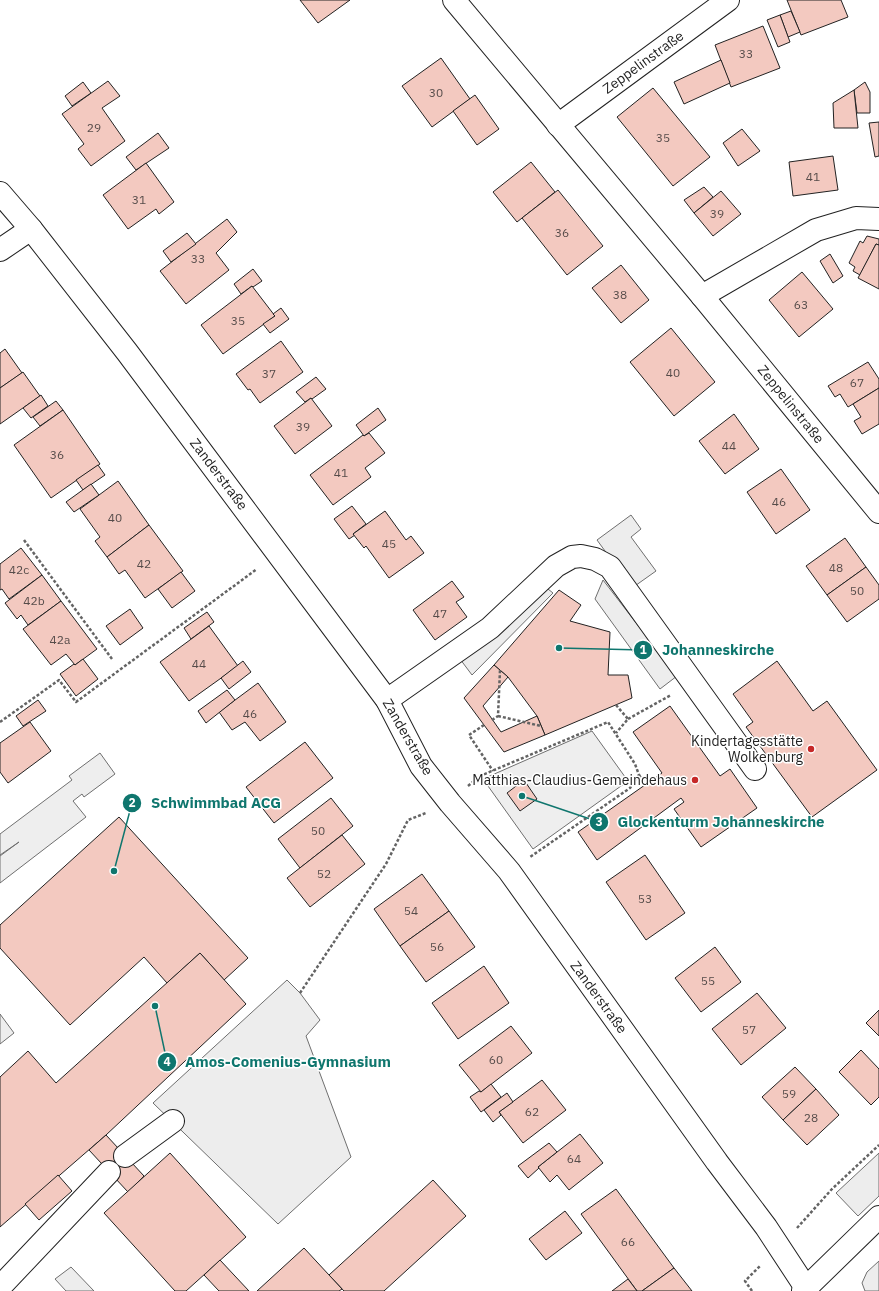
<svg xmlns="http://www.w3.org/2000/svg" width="879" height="1291" font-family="'IBM Plex Sans',sans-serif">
<rect width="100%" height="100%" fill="#fff"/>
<g fill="#eee" stroke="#6f6f6f">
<path d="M 592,731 L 628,781 L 533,849 L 483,779 Z"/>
<path d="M 100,753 L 115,774 L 84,797 L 82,794 L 73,801 L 86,817 L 0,883 L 0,856 L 19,842 L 0,855 L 0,834 L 72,780 L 69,776 Z"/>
<path d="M 0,1014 L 14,1033 L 0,1044 Z"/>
</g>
<g fill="#ededed" stroke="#6f6f6f">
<path d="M 631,515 L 641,529 L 631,537 L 656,571 L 632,588 L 597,540 Z"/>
<path d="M 603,580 L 677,676 L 660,689 L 595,599 Z"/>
<path d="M 548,589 L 553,593 L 472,675 L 460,659 L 502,628 Z"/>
<path d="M 287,980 L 300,993 L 320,1020 L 306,1036 L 351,1157 L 278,1224 L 153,1103 Z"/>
<path d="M 879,1153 L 879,1196 L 858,1216 L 836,1193 Z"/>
<path d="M 879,1261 L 879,1291 L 865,1291 L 862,1283 L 867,1272 Z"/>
<path d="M 71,1267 L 94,1291 L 66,1291 L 55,1279 Z"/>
</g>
<g fill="#f3c9c0" stroke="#222">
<path d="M 300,0 L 350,0 L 318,23 Z"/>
<path d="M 787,0 L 841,0 L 848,17 L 801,35 Z"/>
<path d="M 791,11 L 800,32 L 788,37 L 780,15 Z"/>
<path d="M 780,15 L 790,42 L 778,47 L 767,20 Z"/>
<path d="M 763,26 L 780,68 L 731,87 L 715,45 Z"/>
<path d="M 441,58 L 470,99 L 432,127 L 402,86 Z"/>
<path d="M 721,60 L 730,83 L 684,104 L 674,82 Z"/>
<path d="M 108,81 L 120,96 L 102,108 L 125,141 L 91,166 L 78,149 L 84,144 L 62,114 Z"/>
<path d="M 83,82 L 91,93 L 72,106 L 65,96 Z"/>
<path d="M 865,82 L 870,92 L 870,113 L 857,113 L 854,90 Z"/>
<path d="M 653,88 L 710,157 L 673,186 L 617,117 Z"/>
<path d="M 854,90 L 858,128 L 834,128 L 833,103 Z"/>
<path d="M 475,95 L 499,129 L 477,145 L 453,111 Z"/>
<path d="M 879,122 L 879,156 L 875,157 L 869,123 Z"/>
<path d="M 742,129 L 760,151 L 738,166 L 723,143 Z"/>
<path d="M 158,133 L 169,148 L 136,170 L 126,157 Z"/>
<path d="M 833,156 L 838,190 L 793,196 L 789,162 Z"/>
<path d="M 531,162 L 555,192 L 517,222 L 493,192 Z"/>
<path d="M 146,163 L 174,202 L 159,214 L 156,209 L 128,229 L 103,195 Z"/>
<path d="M 704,187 L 713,197 L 694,213 L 684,200 Z"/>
<path d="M 558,190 L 603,246 L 567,275 L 522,218 Z"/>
<path d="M 721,191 L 741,214 L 713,236 L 694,213 Z"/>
<path d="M 227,219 L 237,232 L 216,253 L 229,270 L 186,304 L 160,271 Z"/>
<path d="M 187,233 L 196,244 L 171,262 L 163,251 Z"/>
<path d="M 867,236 L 879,239 L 879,245 L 876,244 L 860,275 L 853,271 L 855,267 L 849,263 L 860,241 L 863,243 Z"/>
<path d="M 876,244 L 879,245 L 879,289 L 858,278 Z"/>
<path d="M 830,254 L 843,276 L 833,283 L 820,261 Z"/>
<path d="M 621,265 L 649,300 L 621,323 L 592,288 Z"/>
<path d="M 253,269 L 262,281 L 253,287 L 252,286 L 241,294 L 234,284 Z"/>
<path d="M 802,272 L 833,309 L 799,337 L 769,300 Z"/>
<path d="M 252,286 L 275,316 L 223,354 L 201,325 Z"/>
<path d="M 281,308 L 289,319 L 270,333 L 263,324 L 275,316 L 273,314 Z"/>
<path d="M 671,328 L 715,382 L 674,416 L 630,362 Z"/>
<path d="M 281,341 L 303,372 L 260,403 L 250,389 L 248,390 L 236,374 Z"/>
<path d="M 5,349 L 22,373 L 0,388 L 0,353 Z"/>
<path d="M 868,362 L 879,379 L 879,388 L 848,407 L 840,394 L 835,397 L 828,386 Z"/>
<path d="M 23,372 L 40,396 L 0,424 L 0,388 Z"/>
<path d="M 316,377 L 326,389 L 312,399 L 311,398 L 305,402 L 296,392 Z"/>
<path d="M 879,388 L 879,424 L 862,434 L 854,421 L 861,417 L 853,404 Z"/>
<path d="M 41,395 L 48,406 L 31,418 L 23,408 Z"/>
<path d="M 311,398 L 332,426 L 295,454 L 274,426 Z"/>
<path d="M 56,401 L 63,410 L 40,426 L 33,417 Z"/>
<path d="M 378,408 L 386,420 L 364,436 L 356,425 Z"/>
<path d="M 63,410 L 100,464 L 51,498 L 14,445 Z"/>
<path d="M 734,414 L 759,449 L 725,474 L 699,441 Z"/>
<path d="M 369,433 L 385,453 L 365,468 L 371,477 L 333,505 L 310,475 L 363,435 L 364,436 Z"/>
<path d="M 98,465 L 105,475 L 83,490 L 76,480 Z"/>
<path d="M 781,469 L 810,510 L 776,534 L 747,492 Z"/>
<path d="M 118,481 L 149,525 L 107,557 L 95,541 L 100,537 L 80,509 Z"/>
<path d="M 91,484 L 99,495 L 74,512 L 66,502 Z"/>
<path d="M 352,506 L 366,524 L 353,534 L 355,535 L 349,539 L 334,519 Z"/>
<path d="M 385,511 L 406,540 L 411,536 L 424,553 L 389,578 L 366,546 L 364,548 L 353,534 Z"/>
<path d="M 149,525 L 183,571 L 145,598 L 125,570 L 119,574 L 107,557 Z"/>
<path d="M 845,538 L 866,567 L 827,595 L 806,566 Z"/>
<path d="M 21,548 L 42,575 L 9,599 L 2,589 L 0,590 L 0,564 Z"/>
<path d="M 866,567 L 879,585 L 879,599 L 847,622 L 827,595 Z"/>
<path d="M 181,572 L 195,591 L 172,608 L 158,589 Z"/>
<path d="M 42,575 L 61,601 L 28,625 L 21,615 L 17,619 L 5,603 Z"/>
<path d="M 452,581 L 464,597 L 456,602 L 467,617 L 435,640 L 413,610 Z"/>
<path d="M 559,590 L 581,605 L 570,621 L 610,632 L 608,675 L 628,675 L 632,698 L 545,735 L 537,716 L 508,677 L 494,665 Z"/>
<path d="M 61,601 L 97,649 L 75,665 L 66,654 L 51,665 L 23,629 Z"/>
<path d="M 130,609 L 143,628 L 120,645 L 106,626 Z"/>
<path d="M 207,612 L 214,622 L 191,639 L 184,628 Z"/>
<path d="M 209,626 L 238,666 L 189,701 L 160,662 Z"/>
<path d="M 83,659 L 98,679 L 76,696 L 60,674 L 74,664 L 75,665 Z"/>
<path d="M 243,661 L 251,672 L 229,689 L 221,678 Z"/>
<path d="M 777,661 L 813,711 L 827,701 L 877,770 L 812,817 L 746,727 L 753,722 L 733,694 Z"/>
<path d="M 494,665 L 508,677 L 483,706 L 501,732 L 537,716 L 545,735 L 504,752 L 464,698 Z"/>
<path d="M 258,683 L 286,722 L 260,741 L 245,722 L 232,730 L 219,712 Z"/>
<path d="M 227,690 L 235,700 L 206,723 L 198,711 Z"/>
<path d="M 38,700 L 46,711 L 23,726 L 16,716 Z"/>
<path d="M 670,706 L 720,776 L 730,769 L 757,808 L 701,847 L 674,809 L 684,802 L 681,798 L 597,860 L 578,832 L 662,773 L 633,732 Z"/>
<path d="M 30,722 L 51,751 L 8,783 L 0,772 L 0,743 Z"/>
<path d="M 305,742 L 333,778 L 274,823 L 246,787 Z"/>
<path d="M 524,780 L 537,799 L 520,811 L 507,793 Z"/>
<path d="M 331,798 L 353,826 L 300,868 L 278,839 Z"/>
<path d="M 119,817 L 248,958 L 224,980 L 200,953 L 167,983 L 144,957 L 70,1025 L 0,948 L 0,925 Z"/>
<path d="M 342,835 L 365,864 L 310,907 L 287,878 Z"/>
<path d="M 645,855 L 685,913 L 646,940 L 606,882 Z"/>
<path d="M 422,874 L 449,911 L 400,946 L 374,909 Z"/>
<path d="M 449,911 L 475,947 L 426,982 L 400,946 Z"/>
<path d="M 715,947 L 741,982 L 701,1012 L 675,978 Z"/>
<path d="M 200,953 L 246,1004 L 106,1135 L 0,1227 L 0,1077 L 28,1051 L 56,1083 Z"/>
<path d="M 484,966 L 509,1003 L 458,1039 L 432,1003 Z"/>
<path d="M 757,993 L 786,1028 L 741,1065 L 712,1029 Z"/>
<path d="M 879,1010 L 879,1036 L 866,1023 Z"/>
<path d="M 511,1026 L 532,1053 L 481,1092 L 459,1065 Z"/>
<path d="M 861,1050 L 879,1069 L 879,1097 L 871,1105 L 839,1072 Z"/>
<path d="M 795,1067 L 816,1089 L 783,1120 L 762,1097 Z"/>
<path d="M 542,1080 L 566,1110 L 523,1143 L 499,1112 Z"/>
<path d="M 491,1084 L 501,1097 L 481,1112 L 470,1097 L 479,1091 L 481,1092 Z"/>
<path d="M 816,1089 L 839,1115 L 807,1145 L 783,1120 Z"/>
<path d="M 507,1093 L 513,1102 L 499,1112 L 501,1115 L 493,1122 L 484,1110 Z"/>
<path d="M 580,1134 L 603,1163 L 569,1190 L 557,1175 L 550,1182 L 538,1167 Z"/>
<path d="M 106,1135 L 144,1176 L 128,1192 L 89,1150 Z"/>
<path d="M 549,1143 L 557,1152 L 538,1167 L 539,1168 L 528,1178 L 518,1166 Z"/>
<path d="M 170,1153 L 246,1237 L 186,1291 L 175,1291 L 104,1213 Z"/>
<path d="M 58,1175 L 72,1191 L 39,1220 L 25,1204 Z"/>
<path d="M 433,1180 L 466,1216 L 384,1291 L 344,1291 L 329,1275 Z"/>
<path d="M 616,1189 L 674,1268 L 642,1291 L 637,1291 L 581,1214 Z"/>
<path d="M 565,1211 L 582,1233 L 546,1260 L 529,1239 Z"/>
<path d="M 304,1248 L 342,1289 L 339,1291 L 257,1291 Z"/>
<path d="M 220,1260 L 249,1291 L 219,1291 L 204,1275 Z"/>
<path d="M 674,1268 L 692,1291 L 642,1291 Z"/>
<path d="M 628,1279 L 637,1291 L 612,1291 Z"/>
</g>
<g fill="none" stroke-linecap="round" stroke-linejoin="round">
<g stroke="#222" stroke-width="24">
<g id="minor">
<path d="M 454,0 L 702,296 L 879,512"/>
<path d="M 558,125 L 728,0"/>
<path d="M 0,193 L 31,229 L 127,352 L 387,700 L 421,766 L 450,803 L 509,871 L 717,1162 L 766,1227 L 808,1291"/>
<path d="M 0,250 L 31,229"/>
<path d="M 702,296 L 816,230 L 856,218 L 879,219"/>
<path d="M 387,700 L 490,628 L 556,566 L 572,557 L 581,556 L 595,559 L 610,567 L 755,769"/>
<path d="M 125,1156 L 173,1121"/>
<path d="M 0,1287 L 109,1172"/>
<path d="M 803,1291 L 879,1217"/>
</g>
</g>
<g stroke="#646464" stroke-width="2.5" stroke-dasharray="3 2" stroke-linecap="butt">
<path d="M 24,540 L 112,659"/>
<path d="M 616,705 L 628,719 L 616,733"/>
<path d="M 498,716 L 541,726"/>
<path d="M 628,719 L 671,695"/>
<path d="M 492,720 L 498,716 L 500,670"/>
<path d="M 0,722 L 59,680 L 76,702 L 257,569"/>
<path d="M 484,725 L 469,735 L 493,771"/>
<path d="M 639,775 L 645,784"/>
<path d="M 468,786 L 480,776 L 608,722 L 635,764 L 639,775 L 630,788 L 530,857"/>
<path d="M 300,993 L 386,864 L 408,820 L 426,813"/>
<path d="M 797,1228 L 832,1189 L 879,1145"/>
<path d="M 752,1291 L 745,1281 L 760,1266"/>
</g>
<use href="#minor" stroke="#fff" stroke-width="22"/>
</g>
<g fill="#c62828" stroke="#fff" stroke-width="1.5">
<circle cx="811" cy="749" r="4"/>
<circle cx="695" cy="780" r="4"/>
</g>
<g text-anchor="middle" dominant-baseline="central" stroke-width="3" stroke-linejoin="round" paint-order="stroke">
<g font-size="12" fill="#564c4a">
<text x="746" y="53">33</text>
<text x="436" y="92">30</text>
<text x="94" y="127">29</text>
<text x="663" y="137">35</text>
<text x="813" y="176">41</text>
<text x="139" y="199">31</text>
<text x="717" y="213">39</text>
<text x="562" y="232">36</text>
<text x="198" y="258">33</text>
<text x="620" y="294">38</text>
<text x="801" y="304">63</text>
<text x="238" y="320">35</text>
<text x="673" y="372">40</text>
<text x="269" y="373">37</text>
<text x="857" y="382">67</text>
<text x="303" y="426">39</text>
<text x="729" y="445">44</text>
<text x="57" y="454">36</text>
<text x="341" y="472">41</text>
<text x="779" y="501">46</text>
<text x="115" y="517">40</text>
<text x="389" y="543">45</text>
<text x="144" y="563">42</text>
<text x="836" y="567">48</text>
<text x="19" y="569">42c</text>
<text x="857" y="590">50</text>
<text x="34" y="600">42b</text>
<text x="440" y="613">47</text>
<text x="60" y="639">42a</text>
<text x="199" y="663">44</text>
<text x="250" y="713">46</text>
<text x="318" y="830">50</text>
<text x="324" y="873">52</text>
<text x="645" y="898">53</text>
<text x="411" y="910">54</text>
<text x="437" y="946">56</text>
<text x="708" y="980">55</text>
<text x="749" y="1029">57</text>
<text x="496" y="1059">60</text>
<text x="789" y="1093">59</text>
<text x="532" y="1111">62</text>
<text x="811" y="1117">28</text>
<text x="574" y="1158">64</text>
<text x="628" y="1241">66</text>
</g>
<g font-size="14" fill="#222" stroke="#fff">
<text transform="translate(643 62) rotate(-36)">Zeppelinstraße</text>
<text transform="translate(791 404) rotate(51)">Zeppelinstraße</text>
<text transform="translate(219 474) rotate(53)">Zanderstraße</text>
<text transform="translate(408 737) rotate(60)">Zanderstraße</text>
<text transform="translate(599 997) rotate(54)">Zanderstraße</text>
</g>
<g font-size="14" fill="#222" stroke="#fff" text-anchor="end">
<text x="803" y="741">Kindertagesstätte<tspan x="803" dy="16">Wolkenburg</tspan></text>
<text x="687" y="780">Matthias-Claudius-Gemeindehaus</text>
</g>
</g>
<path fill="none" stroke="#0f766e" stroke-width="1.5" d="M559 648L643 650M114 871L132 803M522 796L599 822M155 1006L167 1062"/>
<g fill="#0f766e" stroke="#fff" stroke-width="1.5">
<circle cx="559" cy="648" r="4"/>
<circle cx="114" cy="871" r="4"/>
<circle cx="522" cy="796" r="4"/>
<circle cx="155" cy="1006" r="4"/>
<circle cx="643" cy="650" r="10"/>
<circle cx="132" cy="803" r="10"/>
<circle cx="599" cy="822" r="10"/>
<circle cx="167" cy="1062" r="10"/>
</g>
<g font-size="12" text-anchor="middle" font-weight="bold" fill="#fff">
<text x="643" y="654">1</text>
<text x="132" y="807">2</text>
<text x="599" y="826">3</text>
<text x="167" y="1066">4</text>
</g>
<g font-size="15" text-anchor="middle" font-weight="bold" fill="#0f766e" stroke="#fff" stroke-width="3" stroke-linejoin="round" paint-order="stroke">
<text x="718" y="655">Johanneskirche</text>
<text x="216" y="808">Schwimmbad ACG</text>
<text x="721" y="827">Glockenturm Johanneskirche</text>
<text x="288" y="1067">Amos-Comenius-Gymnasium</text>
</g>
</svg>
